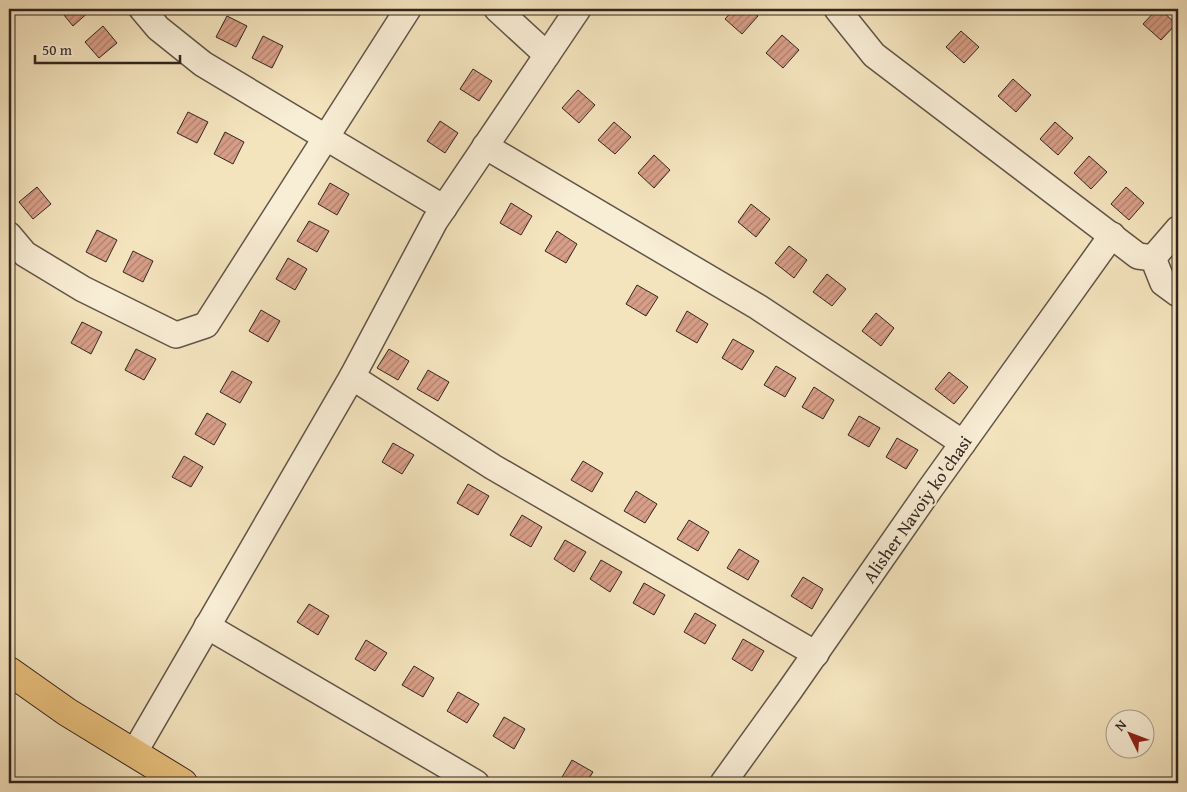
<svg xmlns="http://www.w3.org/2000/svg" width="1187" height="792" font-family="'Gentium Book Plus',serif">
<defs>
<pattern id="building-hatch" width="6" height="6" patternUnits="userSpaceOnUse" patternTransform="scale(1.25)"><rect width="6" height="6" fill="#d89f88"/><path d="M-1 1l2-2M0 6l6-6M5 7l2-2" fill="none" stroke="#b0816f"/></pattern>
</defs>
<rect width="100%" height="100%" fill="#f4e4be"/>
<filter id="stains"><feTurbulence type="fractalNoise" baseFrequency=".004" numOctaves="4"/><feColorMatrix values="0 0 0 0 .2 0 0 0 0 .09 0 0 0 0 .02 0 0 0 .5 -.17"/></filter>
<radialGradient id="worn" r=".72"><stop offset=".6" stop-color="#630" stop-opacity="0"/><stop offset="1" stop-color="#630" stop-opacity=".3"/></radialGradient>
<g fill="url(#building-hatch)" stroke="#32251f">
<path d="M 59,9 L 90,9 L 91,10 L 73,26 Z"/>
<path d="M 734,9 L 750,9 L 758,16 L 742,34 L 725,19 Z"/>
<path d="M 1157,9 L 1160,9 L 1176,24 L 1161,40 L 1143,24 Z"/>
<path d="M 227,16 L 247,26 L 236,47 L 216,37 Z"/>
<path d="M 103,26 L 117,43 L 99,58 L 85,42 Z"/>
<path d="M 961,31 L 979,47 L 964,63 L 946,47 Z"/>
<path d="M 782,35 L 799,50 L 783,68 L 766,53 Z"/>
<path d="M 263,36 L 283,46 L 272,68 L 252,58 Z"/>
<path d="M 473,69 L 492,81 L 479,101 L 460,89 Z"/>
<path d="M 1013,79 L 1031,95 L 1016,112 L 998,96 Z"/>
<path d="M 578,90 L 595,105 L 579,123 L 562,108 Z"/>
<path d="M 188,112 L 208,122 L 197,143 L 177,133 Z"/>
<path d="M 440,121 L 458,133 L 445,153 L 427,141 Z"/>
<path d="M 614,122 L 631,137 L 615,154 L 598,140 Z"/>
<path d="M 1055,122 L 1073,138 L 1058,155 L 1040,139 Z"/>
<path d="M 225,132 L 244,142 L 233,164 L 214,154 Z"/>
<path d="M 654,155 L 670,170 L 654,188 L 638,173 Z"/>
<path d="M 1089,156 L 1107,172 L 1091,189 L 1074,173 Z"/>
<path d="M 330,183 L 349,194 L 337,215 L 318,204 Z"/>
<path d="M 37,187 L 51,204 L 33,219 L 19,202 Z"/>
<path d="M 1126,187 L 1144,203 L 1129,220 L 1111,204 Z"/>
<path d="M 511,203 L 532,216 L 521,235 L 500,223 Z"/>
<path d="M 751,204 L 770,219 L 756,237 L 738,222 Z"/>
<path d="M 309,221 L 329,231 L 317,252 L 297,241 Z"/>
<path d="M 97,230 L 117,240 L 106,262 L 86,252 Z"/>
<path d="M 557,231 L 577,244 L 566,263 L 545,251 Z"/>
<path d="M 789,246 L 807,260 L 794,278 L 775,263 Z"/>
<path d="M 133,251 L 153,261 L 143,282 L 123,272 Z"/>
<path d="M 288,258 L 307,269 L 295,290 L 276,279 Z"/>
<path d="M 827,274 L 846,289 L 832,306 L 813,292 Z"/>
<path d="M 637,285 L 658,297 L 646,316 L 626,304 Z"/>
<path d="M 261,310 L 280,321 L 268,342 L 249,331 Z"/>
<path d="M 687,311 L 708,324 L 697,343 L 676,331 Z"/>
<path d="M 876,313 L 894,328 L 881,346 L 862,331 Z"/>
<path d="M 82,322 L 102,332 L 91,354 L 71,343 Z"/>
<path d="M 733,339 L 754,351 L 742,370 L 722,358 Z"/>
<path d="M 136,349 L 156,359 L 144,380 L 125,370 Z"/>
<path d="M 389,349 L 409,361 L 398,380 L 377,368 Z"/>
<path d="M 776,366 L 796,378 L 785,397 L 764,385 Z"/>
<path d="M 428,370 L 449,382 L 438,401 L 417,389 Z"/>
<path d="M 232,371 L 252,382 L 240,403 L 220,392 Z"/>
<path d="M 949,372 L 968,387 L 954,404 L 935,389 Z"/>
<path d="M 814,387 L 834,400 L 823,419 L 802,407 Z"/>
<path d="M 207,413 L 226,424 L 214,445 L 195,434 Z"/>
<path d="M 859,416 L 880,428 L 869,447 L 848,435 Z"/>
<path d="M 897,438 L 918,450 L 906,469 L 886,457 Z"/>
<path d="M 393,443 L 414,455 L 402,474 L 382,462 Z"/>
<path d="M 184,456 L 203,467 L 191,487 L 172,477 Z"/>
<path d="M 583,461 L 603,473 L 592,492 L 571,480 Z"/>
<path d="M 468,484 L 489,496 L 478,515 L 457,503 Z"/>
<path d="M 636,491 L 657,504 L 645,523 L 624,511 Z"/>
<path d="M 522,515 L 542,527 L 531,547 L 510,535 Z"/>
<path d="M 689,520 L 709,532 L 698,551 L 677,539 Z"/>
<path d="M 565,540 L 586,552 L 574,572 L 554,559 Z"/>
<path d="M 739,549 L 759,561 L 748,580 L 727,568 Z"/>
<path d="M 601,560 L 622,572 L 610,592 L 590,579 Z"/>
<path d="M 803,577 L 823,589 L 812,609 L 791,596 Z"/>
<path d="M 644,583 L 665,595 L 654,615 L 633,603 Z"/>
<path d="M 309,604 L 329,616 L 318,635 L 297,622 Z"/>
<path d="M 695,613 L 716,625 L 705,644 L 684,632 Z"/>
<path d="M 743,639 L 764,651 L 752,671 L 732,659 Z"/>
<path d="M 366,640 L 387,653 L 375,671 L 355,659 Z"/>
<path d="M 414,666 L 434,678 L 423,697 L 402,685 Z"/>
<path d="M 458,692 L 479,704 L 467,723 L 447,711 Z"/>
<path d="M 504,717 L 525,729 L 514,749 L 493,736 Z"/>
<path d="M 572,760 L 593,772 L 586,783 L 568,783 L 561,779 Z"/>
</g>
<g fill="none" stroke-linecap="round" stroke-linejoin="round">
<g stroke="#625547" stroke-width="28">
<g id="minor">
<path d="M 142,9 L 158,28 L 203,64 L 444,208"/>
<path d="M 497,9 L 547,55"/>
<path d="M 837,9 L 874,55 L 1138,256 L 1153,258 L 1163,283 L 1178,294"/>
<path d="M 485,146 L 758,307 L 963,443"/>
<path d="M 9,235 L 25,254 L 83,289 L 176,335 L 206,325 L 408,9"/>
<path d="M 1153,258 L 1178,229"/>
<path d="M 352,377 L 493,467 L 816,654"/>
<path d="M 207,626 L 476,783"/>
<path d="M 134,753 L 352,377 L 435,221 L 578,9"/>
<path d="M 723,783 L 790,690 L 930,489 L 1112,235"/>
</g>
</g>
<g stroke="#32251f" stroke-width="30">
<path id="major" d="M 9,671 L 67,712 L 183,783"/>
</g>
<use href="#minor" stroke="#f8edd5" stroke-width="25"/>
<use href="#major" stroke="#eac27f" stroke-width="28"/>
</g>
<g text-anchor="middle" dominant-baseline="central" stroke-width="4" stroke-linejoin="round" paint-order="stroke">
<g font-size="18" fill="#32251f" stroke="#f8edd5">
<text transform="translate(917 509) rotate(-55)">Alisher Navoiy ko'chasi</text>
</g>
</g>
<rect width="1187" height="792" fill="none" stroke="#f4e4be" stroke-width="30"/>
<rect x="10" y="10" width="1167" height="772" fill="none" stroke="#32251f" stroke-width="2.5"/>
<rect x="15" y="15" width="1157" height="762" fill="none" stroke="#32251f"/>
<g transform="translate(1130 734) rotate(312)"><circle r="24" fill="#f8edd5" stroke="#a99d8c"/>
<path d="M0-4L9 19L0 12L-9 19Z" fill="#8f2418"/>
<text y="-8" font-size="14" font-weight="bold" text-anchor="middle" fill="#32251f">N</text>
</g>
<path d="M35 55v8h145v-8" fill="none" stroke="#32251f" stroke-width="2.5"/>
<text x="42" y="55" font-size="15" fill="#32251f" stroke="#f8edd5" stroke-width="4" paint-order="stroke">50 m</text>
<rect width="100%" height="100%" filter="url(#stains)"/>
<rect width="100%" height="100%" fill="url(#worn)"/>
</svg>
